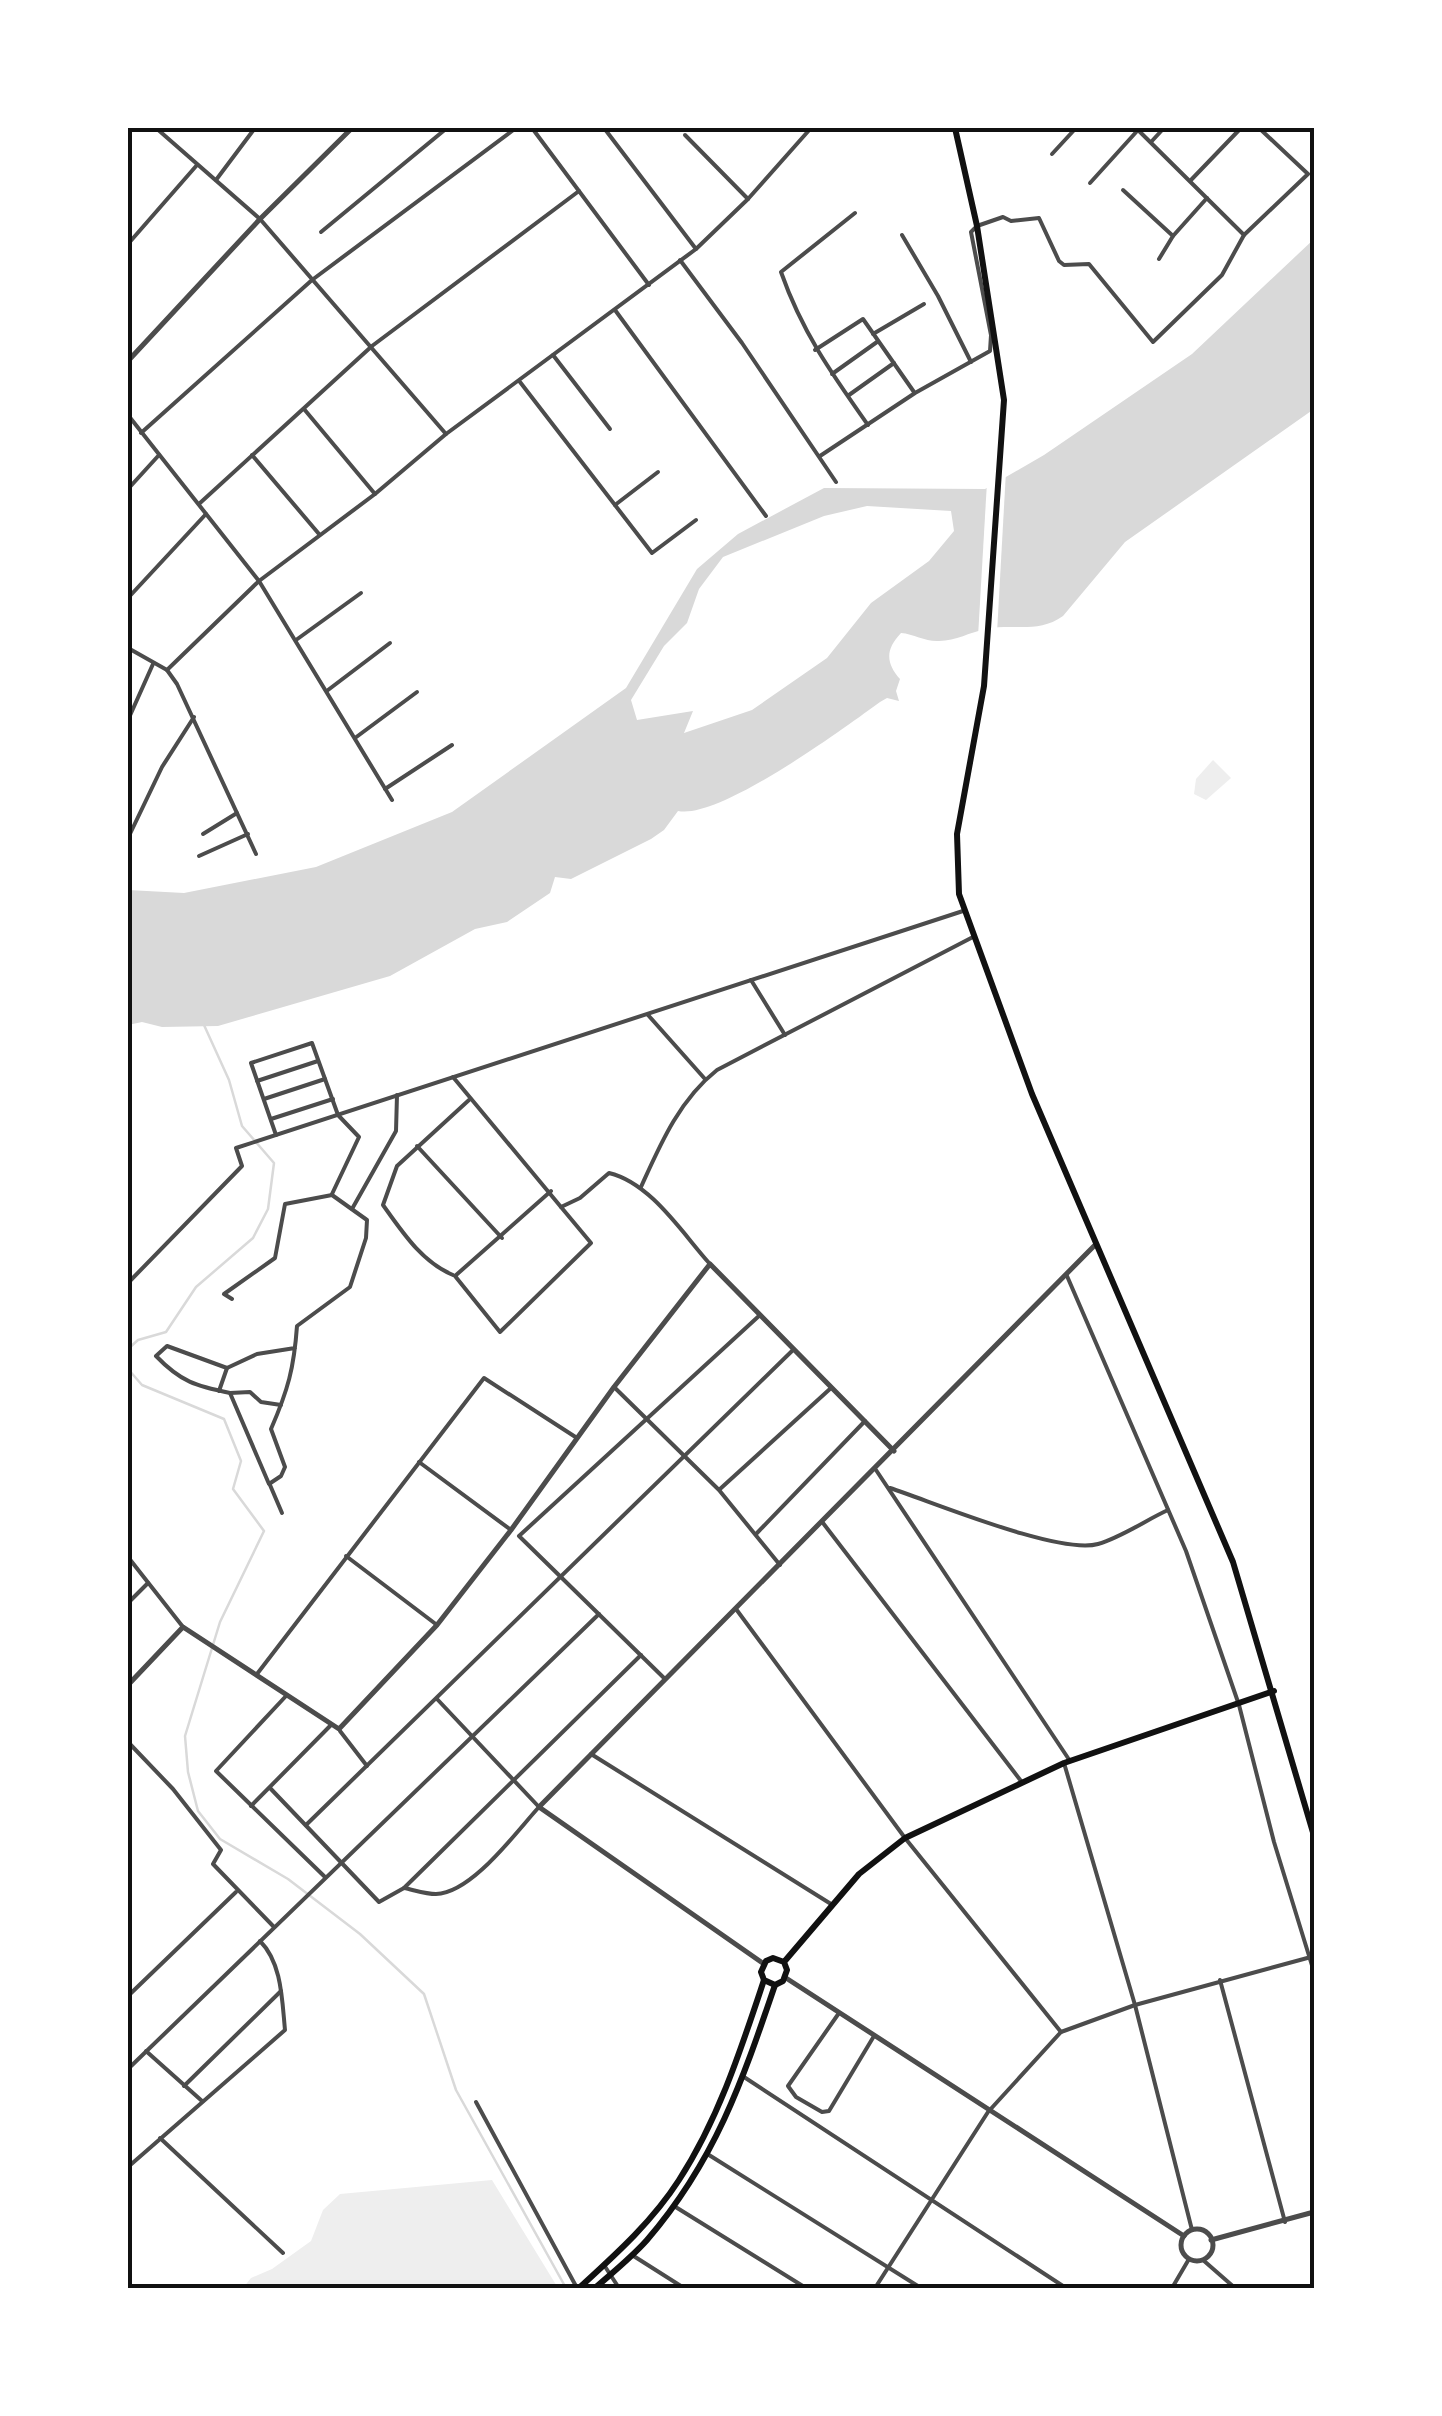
<svg xmlns="http://www.w3.org/2000/svg" width="1442" height="2416" font-family="Helvetica,sans-serif">
<rect width="100%" height="100%" fill="#fff"/>
<g fill="#eee">
<path d="M 1213,760 L 1231,778 L 1206,800 L 1194,794 L 1196,779 Z"/>
<path d="M 492,2180 L 558,2288 L 243,2288 L 251,2278 L 272,2269 L 311,2241 L 323,2210 L 340,2194 Z"/>
</g>
<path fill="#d9d9d9" fill-rule="evenodd" d="M 1314,239 L 1314,409 L 1125,542 L 1063,616 C 1038,634 1014,623 986,629 C 970,632 956,641 939,641 C 926,642 914,634 901,633 C 885,650 886,663 900,679 L 896,691 L 899,701 L 887,698 L 880,702 C 843,729 719,820 678,811 L 664,830 L 651,839 L 571,879 L 555,877 L 550,893 L 507,922 L 475,929 L 390,976 L 218,1026 L 162,1027 L 142,1022 L 128,1025 L 128,890 L 184,893 L 316,867 L 452,812 L 626,688 L 697,569 L 738,534 L 824,488 L 985,489 L 1044,455 L 1192,354 ZM 867,506 L 951,511 L 954,531 L 929,561 L 871,603 L 827,658 L 752,710 L 684,733 L 693,711 L 637,720 L 631,700 L 664,646 L 687,623 L 699,589 L 723,557 L 824,516 Z"/>
<path fill="#fff" d="M 1006,471 L 997,633 L 978,637 L 987,482 Z"/>
<g fill="none" stroke-linecap="round" stroke-linejoin="round">
<g stroke="#d9d9d9" stroke-width="2.5">
<path d="M 128,1349 L 138,1340 L 166,1332 L 196,1287 L 253,1238 L 268,1209 L 274,1163 L 242,1126 L 229,1080 L 204,1025"/>
<path d="M 128,1369 L 142,1385 L 224,1419 L 241,1461 L 233,1489 L 264,1531 L 220,1622 L 185,1736 L 188,1772 L 198,1811 L 220,1839 L 288,1879 L 360,1934 L 424,1994 L 456,2090 L 566,2288"/>
</g>
<g stroke="#4c4c4c" stroke-width="4">
<path d="M 156,128 L 260,219 L 446,434"/>
<path d="M 532,128 L 649,285"/>
<path d="M 604,128 L 696,249"/>
<path d="M 1136,128 L 1244,235"/>
<path d="M 1308,128 L 1314,133"/>
<path d="M 128,132 L 131,128"/>
<path d="M 685,135 L 748,199"/>
<path d="M 1151,142 L 1164,128"/>
<path d="M 1052,154 L 1076,128"/>
<path d="M 216,180 L 255,128"/>
<path d="M 1191,180 L 1241,128"/>
<path d="M 1090,183 L 1138,130"/>
<path d="M 1123,190 L 1173,236"/>
<path d="M 855,213 L 781,272 C 802,332 832,374 868,425"/>
<path d="M 321,232 L 447,128"/>
<path d="M 902,235 L 938,296 L 971,362"/>
<path d="M 128,244 L 197,165"/>
<path d="M 1159,259 L 1173,236 L 1207,198"/>
<path d="M 680,260 L 742,343 L 836,482"/>
<path d="M 615,310 L 766,516"/>
<path d="M 873,334 L 924,304"/>
<path d="M 815,350 L 863,319 L 914,392"/>
<path d="M 553,355 L 610,429"/>
<path d="M 832,374 L 877,342"/>
<path d="M 520,382 L 652,553 L 696,520"/>
<path d="M 849,395 L 894,363"/>
<path d="M 304,409 L 375,494"/>
<path d="M 128,415 L 259,581 L 392,800"/>
<path d="M 141,433 L 312,280 L 516,128"/>
<path d="M 252,455 L 319,534"/>
<path d="M 820,456 L 915,393 L 990,351 L 991,335 L 971,232 L 977,226 L 1003,217 L 1011,221 L 1039,218 L 1059,261 L 1064,265 L 1089,264 L 1153,342 L 1222,275 L 1244,235 L 1308,174 L 1259,128"/>
<path d="M 128,489 L 159,455"/>
<path d="M 200,503 L 372,346 L 579,191"/>
<path d="M 615,505 L 658,472"/>
<path d="M 128,598 L 206,514"/>
<path d="M 296,640 L 361,593"/>
<path d="M 128,648 L 167,670 L 177,684 L 256,854"/>
<path d="M 167,670 L 259,581 L 375,494 L 446,434 L 696,249 L 748,199 L 811,128"/>
<path d="M 328,690 L 390,643"/>
<path d="M 128,720 L 153,664"/>
<path d="M 355,738 L 417,692"/>
<path d="M 385,789 L 452,745"/>
<path d="M 203,834 L 237,813"/>
<path d="M 128,838 L 162,767 L 194,717"/>
<path d="M 199,856 L 248,834"/>
<path d="M 751,980 L 785,1035"/>
<path d="M 648,1015 L 705,1079"/>
<path d="M 453,1077 L 561,1207 L 580,1198 L 609,1173 C 651,1183 682,1233 710,1264"/>
<path d="M 257,1081 L 318,1061"/>
<path d="M 264,1099 L 325,1079"/>
<path d="M 271,1119 L 333,1099"/>
<path d="M 276,1135 L 251,1063 L 312,1043 L 338,1115 L 359,1137 L 332,1194"/>
<path d="M 417,1146 L 502,1238"/>
<path d="M 641,1187 C 660,1145 679,1100 717,1070 L 973,937"/>
<path d="M 551,1191 L 455,1276 L 500,1332 L 591,1243 L 561,1207"/>
<path d="M 352,1209 L 396,1131 L 397,1095"/>
<path d="M 453,1275 C 422,1262 403,1233 383,1205 L 397,1166 L 469,1100"/>
<path d="M 1067,1276 L 1186,1551 L 1239,1705 L 1274,1842 L 1314,1972"/>
<path d="M 128,1283 L 242,1166 L 236,1148 L 963,911"/>
<path d="M 232,1299 L 224,1294 L 275,1258 L 285,1204 L 332,1195 L 367,1220 L 366,1238 L 350,1287 L 297,1326 C 294,1368 288,1390 271,1429 L 285,1467 L 281,1476 L 269,1484 L 230,1393 C 196,1386 181,1382 156,1356 L 167,1346 L 227,1368 L 257,1354 L 295,1348"/>
<path d="M 614,1387 L 719,1490 L 780,1565"/>
<path d="M 219,1391 L 227,1368"/>
<path d="M 230,1393 L 250,1392 L 261,1402 L 281,1405"/>
<path d="M 419,1462 L 511,1530"/>
<path d="M 876,1470 L 1070,1761"/>
<path d="M 270,1485 L 282,1513"/>
<path d="M 890,1488 C 933,1502 1059,1555 1098,1544 C 1122,1537 1146,1520 1168,1510"/>
<path d="M 720,1489 L 831,1388"/>
<path d="M 823,1523 L 1021,1781"/>
<path d="M 757,1533 L 865,1421"/>
<path d="M 346,1556 L 437,1625"/>
<path d="M 128,1557 L 183,1627"/>
<path d="M 128,1603 L 148,1583"/>
<path d="M 736,1609 L 905,1838 L 1061,2032"/>
<path d="M 257,1674 L 484,1378 L 577,1438"/>
<path d="M 664,1678 L 519,1536 L 760,1315"/>
<path d="M 286,1696 L 216,1771 L 325,1877"/>
<path d="M 340,1731 L 367,1766"/>
<path d="M 128,1742 L 173,1789 L 221,1850 L 213,1864 L 274,1927"/>
<path d="M 591,1754 L 831,1904"/>
<path d="M 1064,1763 L 1135,2005 L 1192,2230"/>
<path d="M 270,1788 L 379,1902 L 404,1888 L 641,1655"/>
<path d="M 251,1806 L 331,1725"/>
<path d="M 306,1825 L 793,1350"/>
<path d="M 404,1888 C 414,1890 426,1894 436,1894 C 472,1893 516,1832 539,1807 L 437,1699"/>
<path d="M 1220,1980 L 1285,2222"/>
<path d="M 128,1996 L 236,1892"/>
<path d="M 839,2013 L 788,2086 L 796,2097 L 822,2112 L 829,2111 L 874,2036"/>
<path d="M 146,2051 L 202,2101"/>
<path d="M 128,2069 L 599,1614"/>
<path d="M 744,2077 L 1066,2288"/>
<path d="M 184,2086 L 281,1991"/>
<path d="M 476,2102 L 577,2288"/>
<path d="M 160,2138 L 283,2253"/>
<path d="M 709,2155 L 921,2288"/>
<path d="M 128,2167 L 285,2030 C 282,2000 282,1963 260,1941"/>
<path d="M 674,2206 L 806,2288"/>
<path d="M 632,2255 L 684,2288"/>
<path d="M 1203,2260 L 1235,2288"/>
<path d="M 604,2265 L 619,2288"/>
<path d="M 875,2288 L 988,2112 L 1061,2032 L 1135,2005 L 1311,1957"/>
<path d="M 1172,2288 L 1189,2259"/>
</g>
<g stroke="#4c4c4c" stroke-width="5">
<path d="M 128,361 L 260,219 L 352,128"/>
<path d="M 128,1685 L 183,1627 L 339,1729 L 437,1625 L 511,1530 L 614,1387 L 710,1264 L 894,1451"/>
<path d="M 764,1964 L 539,1807 L 1094,1246"/>
<path d="M 786,1978 L 1184,2236"/>
<circle cx="1197" cy="2245" r="16"/>
<path d="M 1211,2240 L 1314,2212"/>
</g>
<g stroke="#111" stroke-width="6">
<path d="M 955,128 L 977,226 L 1004,400 L 984,686 L 957,834 L 959,894 L 1032,1094 L 1233,1562 L 1314,1836"/>
<path d="M 784,1962 L 773,1958 L 766,1961 L 761,1972 L 764,1980 L 775,1985 L 783,1981 L 787,1970 L 784,1962 L 859,1874 L 905,1838 L 1064,1763 L 1274,1691"/>
<path d="M 579,2288 C 615,2255 652,2222 679,2180 C 719,2118 741,2049 764,1980"/>
<path d="M 595,2288 C 612,2273 631,2258 647,2240 C 715,2161 742,2082 775,1985"/>
</g>
</g>
<rect width="1442" height="2416" fill="none" stroke="#ffffff" stroke-width="260"/>
<rect x="130" y="130" width="1182" height="2156" fill="none" stroke="#111" stroke-width="4"/>
</svg>
